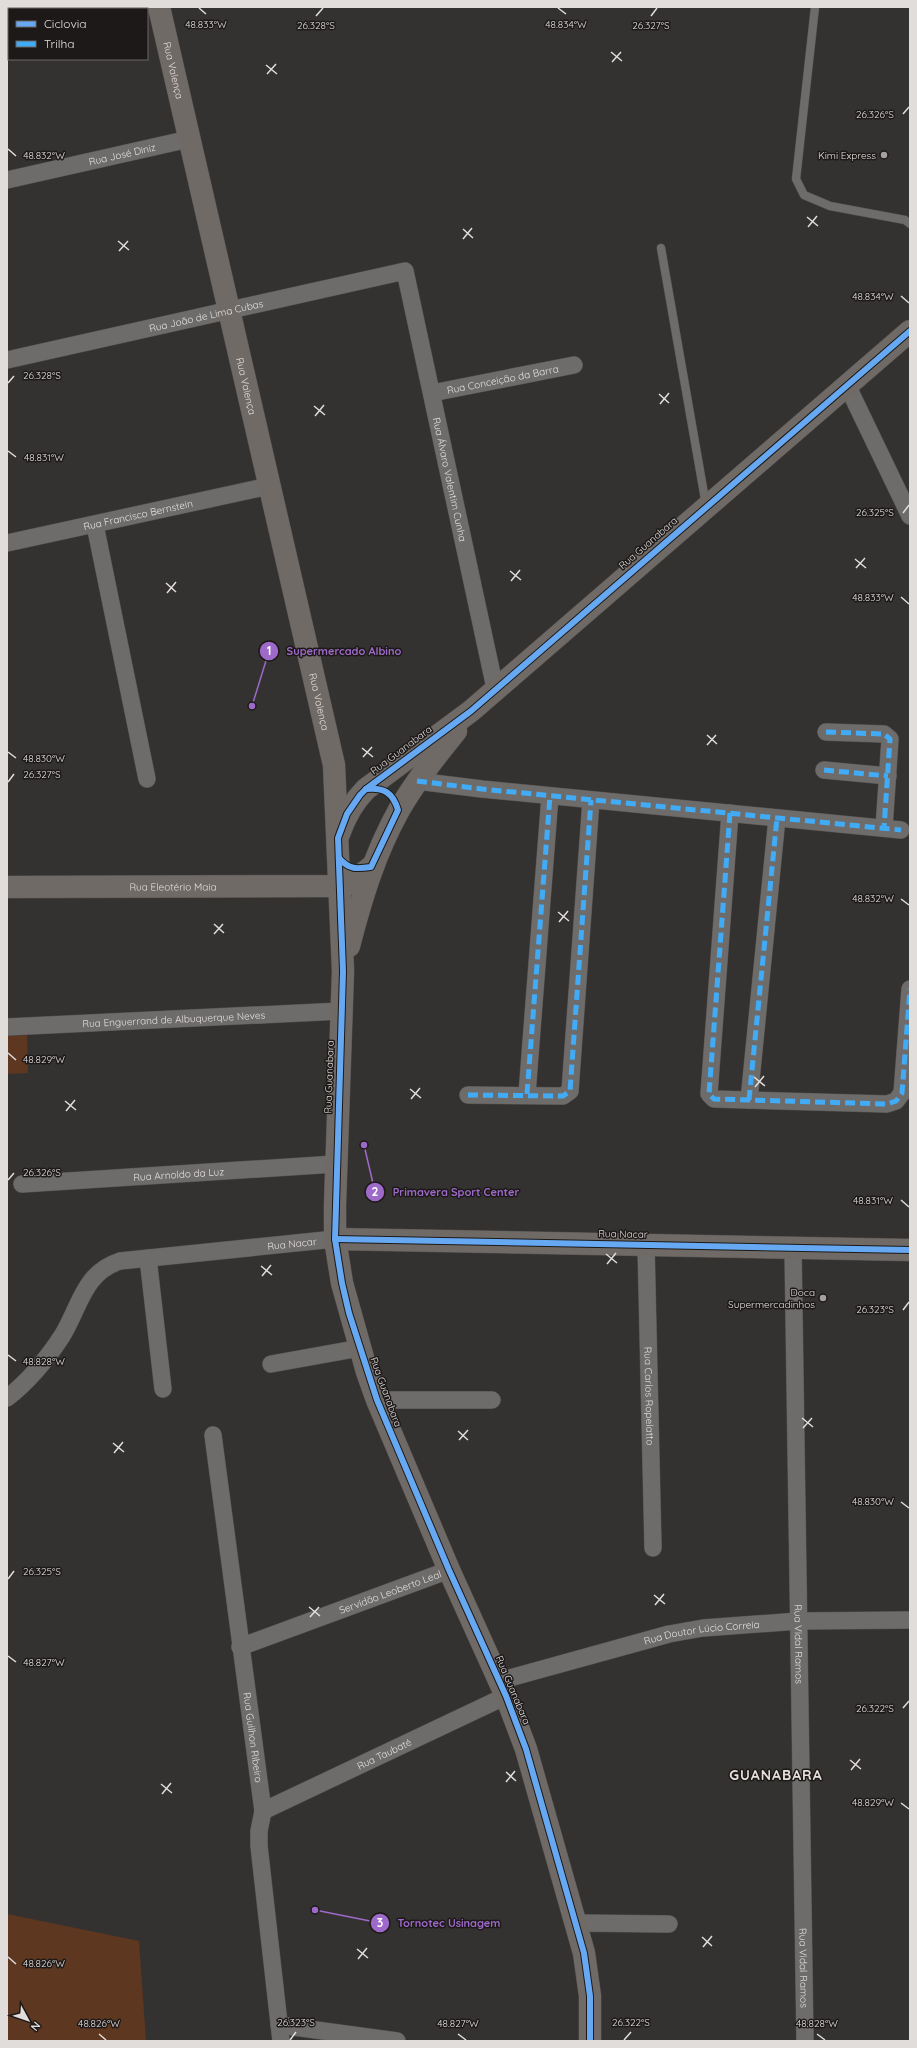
<svg xmlns="http://www.w3.org/2000/svg" width="917" height="2048" font-family="Quicksand,sans-serif">
<rect width="100%" height="100%" fill="#343230"/>
<g fill="#5e3721">
<path d="M 27,1035 L 28,1073 L 7,1074 L 7,1036 Z"/>
<path d="M 7,1914 L 139,1941 L 146,2041 L 7,2041 Z"/>
</g>
<g fill="none" stroke-linecap="round" stroke-linejoin="round">
<g stroke="#53514f" stroke-width="9">
<g id="lane">
<path d="M 815,7 L 796,179 L 804,195 L 830,206 L 905,220 L 910,224"/>
<path d="M 661,248 L 706,505"/>
</g>
</g>
<g stroke="#53514f" stroke-width="18">
<g id="street">
<path id="s1" d="M 7,180 L 189,139"/>
<path id="s2" d="M 7,360 L 405,271 L 495,688"/>
<path d="M 847,385 L 910,516"/>
<path id="s3" d="M 432,393 L 574,365"/>
<path d="M 95,525 L 147,779"/>
<path id="s4" d="M 7,543 L 269,486"/>
<path d="M 826,732 L 884,734 L 890,739 L 884,828"/>
<path d="M 824,770 L 888,776"/>
<path d="M 417,781 L 482,789 L 901,830"/>
<path d="M 730,813 L 709,1094 L 714,1099 L 887,1104 L 896,1101 L 902,1093 L 910,989"/>
<path id="s5" d="M 7,1027 L 341,1011"/>
<path d="M 527,1094 L 550,796"/>
<path d="M 468,1095 L 563,1096 L 570,1091 L 591,800"/>
<path d="M 749,1100 L 777,818"/>
<path id="s6" d="M 22,1184 L 336,1164"/>
<path id="s7" d="M 646,1245 L 653,1548"/>
<path id="s8" d="M 793,1248 L 805,2041"/>
<path d="M 148,1258 L 163,1389"/>
<path d="M 271,1364 L 360,1348"/>
<path id="s9" d="M 7,1398 C 29,1381 47,1359 62,1336 C 80,1307 83,1273 120,1261 L 335,1239"/>
<path d="M 377,1400 L 492,1400"/>
<path id="s10" d="M 213,1435 L 263,1811 L 259,1831 L 259,1846 L 281,2041"/>
<path id="s11" d="M 240,1647 L 449,1570"/>
<path id="s12" d="M 499,1681 L 669,1634 L 703,1628 L 799,1621 L 910,1620"/>
<path id="s13" d="M 263,1811 L 506,1696"/>
<path d="M 575,1923 L 669,1924"/>
<path d="M 279,2025 L 397,2041"/>
</g>
</g>
<g stroke="#53514f" stroke-width="23">
<g id="secondary">
<path id="s14" d="M 159,7 L 334,765 L 343,971 L 335,1205 L 335,1239 L 342,1283 L 367,1372 L 377,1400 L 449,1570 L 506,1696 L 526,1749 L 584,1953 L 590,1996 L 590,2041"/>
<path d="M 339,834 C 345,817 353,802 366,789 L 471,711 L 910,331"/>
<path id="s15" d="M 7,887 L 340,886 L 350,884 L 371,867"/>
<path d="M 349,946 C 361,899 375,853 399,810 C 415,782 436,756 456,731"/>
<path d="M 335,1239 L 910,1250"/>
</g>
</g>
<use href="#lane" stroke="#6e6c6b" stroke-width="8"/>
<use href="#street" stroke="#6e6c6b" stroke-width="17"/>
<use href="#secondary" stroke="#706a67" stroke-width="22"/>
<g stroke="#42abf6" stroke-width="5" stroke-dasharray="10 5" stroke-linecap="butt">
<path d="M 826,732 L 884,734 L 890,739 L 884,828"/>
<path d="M 824,770 L 888,776"/>
<path d="M 417,781 L 482,789 L 901,830"/>
<path d="M 730,813 L 709,1094 L 714,1099 L 887,1104 L 896,1101 L 902,1093 L 910,989"/>
<path d="M 527,1094 L 550,796"/>
<path d="M 468,1095 L 563,1096 L 570,1091 L 591,800"/>
<path d="M 749,1100 L 777,818"/>
</g>
<g stroke="#1c1918" stroke-width="8">
<g id="cycleway">
<path d="M 339,858 C 349,870 357,869 371,867 L 398,810 C 393,793 384,787 366,789"/>
<path d="M 335,1239 L 910,1250"/>
<path d="M 590,2041 L 590,1996 L 584,1953 L 526,1749 L 506,1696 L 449,1570 L 377,1400 L 349,1313 L 342,1283 L 335,1239 L 343,971 L 338,838 L 347,814 L 360,795 L 366,789 L 471,711 L 910,331"/>
</g>
</g>
<use href="#cycleway" stroke="#66a8f1" stroke-width="6"/>
</g>
<path fill="none" stroke="#e0dddb" stroke-width="1.5" d="M 199,8 L 206,14M 558,8 L 566,14M 316,16 L 323,8M 651,16 L 657,8M 611,52 L 622,61M 612,62 L 621,52M 266,65 L 277,74M 267,74 L 276,64M 903,114 L 909,107M 8,149 L 16,156M 807,217 L 818,226M 808,227 L 817,216M 463,229 L 473,238M 463,239 L 472,228M 118,241 L 129,250M 119,251 L 128,241M 901,296 L 909,303M 8,383 L 14,376M 659,394 L 669,403M 660,404 L 669,393M 314,406 L 325,415M 315,416 L 324,405M 8,451 L 16,457M 903,513 L 909,505M 855,559 L 866,568M 856,568 L 865,558M 510,571 L 521,580M 511,581 L 520,570M 166,583 L 176,592M 167,593 L 176,582M 901,597 L 909,604M 707,735 L 717,744M 707,745 L 716,735M 362,748 L 373,757M 8,752 L 16,758M 363,757 L 372,747M 8,782 L 14,774M 901,899 L 909,905M 558,912 L 569,921M 559,922 L 568,911M 214,924 L 224,933M 214,934 L 223,924M 8,1053 L 16,1060M 754,1077 L 765,1086M 755,1087 L 764,1076M 410,1089 L 421,1098M 411,1099 L 420,1088M 65,1101 L 76,1110M 66,1111 L 75,1100M 8,1180 L 14,1173M 901,1200 L 909,1207M 606,1254 L 617,1263M 607,1264 L 616,1253M 261,1266 L 272,1275M 262,1276 L 271,1265M 903,1310 L 909,1302M 8,1355 L 16,1361M 802,1418 L 813,1427M 803,1428 L 812,1418M 458,1431 L 468,1440M 459,1440 L 468,1430M 113,1443 L 124,1452M 114,1453 L 123,1442M 901,1502 L 909,1508M 8,1579 L 14,1571M 654,1595 L 665,1604M 655,1605 L 664,1594M 309,1607 L 320,1616M 310,1617 L 319,1607M 8,1656 L 16,1662M 903,1708 L 909,1701M 850,1760 L 861,1769M 851,1770 L 860,1759M 506,1772 L 516,1781M 506,1782 L 515,1771M 161,1784 L 172,1793M 162,1794 L 171,1783M 901,1803 L 909,1809M 702,1937 L 712,1946M 703,1947 L 712,1936M 357,1949 L 368,1958M 8,1957 L 16,1964M 358,1959 L 367,1948M 99,2034 L 106,2040M 458,2034 L 466,2040M 817,2034 L 825,2040M 290,2040 L 296,2032M 624,2040 L 631,2032"/>
<g fill="#a4a19f" stroke="#1c1918" stroke-width="1.5">
<circle cx="884" cy="155" r="4"/>
<circle cx="823" cy="1298" r="4"/>
</g>
<g text-anchor="middle" dominant-baseline="central" stroke-width="3" stroke-linejoin="round" paint-order="stroke">
<g font-size="10" fill="#e0dddb" stroke="#1c1918">
<text stroke="none"><textPath href="#s14" startOffset="65">Rua Valença</textPath></text>
<text stroke="none"><textPath href="#s1" startOffset="118">Rua José Diniz</textPath></text>
<text stroke="none"><textPath href="#s2" startOffset="204">Rua João de Lima Cubas</textPath></text>
<text stroke="none"><textPath href="#s3" startOffset="72">Rua Conceição da Barra</textPath></text>
<text stroke="none"><textPath href="#s14" startOffset="389">Rua Valença</textPath></text>
<text stroke="none"><textPath href="#s2" startOffset="621">Rua Álvaro Valentim Cunha</textPath></text>
<text stroke="none"><textPath href="#s4" startOffset="134">Rua Francisco Bernstein</textPath></text>
<text transform="translate(648 543) rotate(-41)">Rua Guanabara</text>
<text stroke="none"><textPath href="#s14" startOffset="713">Rua Valença</textPath></text>
<text transform="translate(401 750) rotate(-37)">Rua Guanabara</text>
<text stroke="none"><textPath href="#s15" startOffset="166">Rua Eleotério Maia</textPath></text>
<text stroke="none"><textPath href="#s5" startOffset="167">Rua Enguerrand de Albuquerque Neves</textPath></text>
<text transform="translate(329 1077) rotate(-88)">Rua Guanabara</text>
<text stroke="none"><textPath href="#s6" startOffset="157">Rua Arnoldo da Luz</textPath></text>
<text transform="translate(623 1234) rotate(1)">Rua Nacar</text>
<text stroke="none"><textPath href="#s9" startOffset="354">Rua Nacar</textPath></text>
<text transform="translate(386 1392) rotate(70)">Rua Guanabara</text>
<text stroke="none"><textPath href="#s7" startOffset="151">Rua Carlos Ropelatto</textPath></text>
<text stroke="none"><textPath href="#s11" startOffset="160">Servidão Leoberto Leal</textPath></text>
<text stroke="none"><textPath href="#s12" startOffset="209">Rua Doutor Lúcio Correia</textPath></text>
<text stroke="none"><textPath href="#s8" startOffset="396">Rua Vidal Ramos</textPath></text>
<text transform="translate(513 1690) rotate(67)">Rua Guanabara</text>
<text stroke="none"><textPath href="#s10" startOffset="305">Rua Guilhon Ribeiro</textPath></text>
<text stroke="none"><textPath href="#s13" startOffset="134">Rua Taubaté</textPath></text>
<text stroke="none"><textPath href="#s8" startOffset="720">Rua Vidal Ramos</textPath></text>
</g>
<g font-size="10" fill="#e0dddb" stroke="#1c1918" text-anchor="end">
<text x="876" y="155">Kimi Express</text>
<text x="815" y="1292">Doca<tspan x="815" dy="12">Supermercadinhos</tspan></text>
</g>
<g font-size="14" font-weight="bold" letter-spacing="1" fill="#e7dfdb" stroke="#1c1918">
<text x="776" y="1775">GUANABARA</text>
</g>
</g>
<g font-size="10" text-anchor="middle" fill="#e0dddb" stroke="#1c1918" stroke-width="3" stroke-linejoin="round" paint-order="stroke">
<text x="206" y="28">48.833°W</text>
<text x="566" y="28">48.834°W</text>
<text x="316" y="29">26.328°S</text>
<text x="651" y="29">26.327°S</text>
<text x="875" y="118">26.326°S</text>
<text x="44" y="159">48.832°W</text>
<text x="873" y="300">48.834°W</text>
<text x="42" y="379">26.328°S</text>
<text x="44" y="461">48.831°W</text>
<text x="875" y="516">26.325°S</text>
<text x="873" y="601">48.833°W</text>
<text x="44" y="762">48.830°W</text>
<text x="42" y="778">26.327°S</text>
<text x="873" y="902">48.832°W</text>
<text x="44" y="1063">48.829°W</text>
<text x="42" y="1176">26.326°S</text>
<text x="873" y="1204">48.831°W</text>
<text x="875" y="1313">26.323°S</text>
<text x="44" y="1365">48.828°W</text>
<text x="873" y="1505">48.830°W</text>
<text x="42" y="1575">26.325°S</text>
<text x="44" y="1666">48.827°W</text>
<text x="875" y="1712">26.322°S</text>
<text x="873" y="1806">48.829°W</text>
<text x="44" y="1967">48.826°W</text>
<text x="296" y="2026">26.323°S</text>
<text x="631" y="2026">26.322°S</text>
<text x="99" y="2027">48.826°W</text>
<text x="458" y="2027">48.827°W</text>
<text x="817" y="2027">48.828°W</text>
</g>
<path fill="none" stroke="#9e6ac9" stroke-width="1.5" d="M252 706L269 651M364 1145L375 1192M315 1910L380 1923"/>
<g fill="#9e6ac9" stroke="#1c1918" stroke-width="1.5">
<circle cx="252" cy="706" r="4"/>
<circle cx="364" cy="1145" r="4"/>
<circle cx="315" cy="1910" r="4"/>
<circle cx="269" cy="651" r="10"/>
<circle cx="375" cy="1192" r="10"/>
<circle cx="380" cy="1923" r="10"/>
</g>
<g font-size="12" text-anchor="middle" font-weight="bold" fill="#fff">
<text x="269" y="655">1</text>
<text x="375" y="1196">2</text>
<text x="380" y="1927">3</text>
</g>
<g font-size="11" text-anchor="middle" font-weight="bold" fill="#9e6ac9" stroke="#1c1918" stroke-width="3" stroke-linejoin="round" paint-order="stroke">
<text x="344" y="655">Supermercado Albino</text>
<text x="456" y="1196">Primavera Sport Center</text>
<text x="449" y="1927">Tornotec Usinagem</text>
</g>
<rect width="917" height="2048" fill="none" stroke="#e0dddb" stroke-width="16"/>
<rect x="8" y="8" width="140" height="52" fill="#1c1918" stroke="#6a6766"/>
<rect x="16" y="21" width="20" height="6" fill="#66a8f1" stroke="#6a6766"/>
<text x="44" y="28" font-size="12" fill="#e0dddb">Ciclovia</text>
<rect x="16" y="41" width="20" height="6" fill="#42abf6" stroke="#6a6766"/>
<text x="44" y="48" font-size="12" fill="#e0dddb">Trilha</text>
<g transform="translate(28 2020) rotate(130)" stroke="#1c1918" stroke-width="3" paint-order="stroke">
<path d="M0-3L7 15L0 10L-7 15Z" fill="#e0dddb"/>
<text y="-6" font-size="11" font-weight="bold" text-anchor="middle" fill="#e0dddb">N</text>
</g>
</svg>
